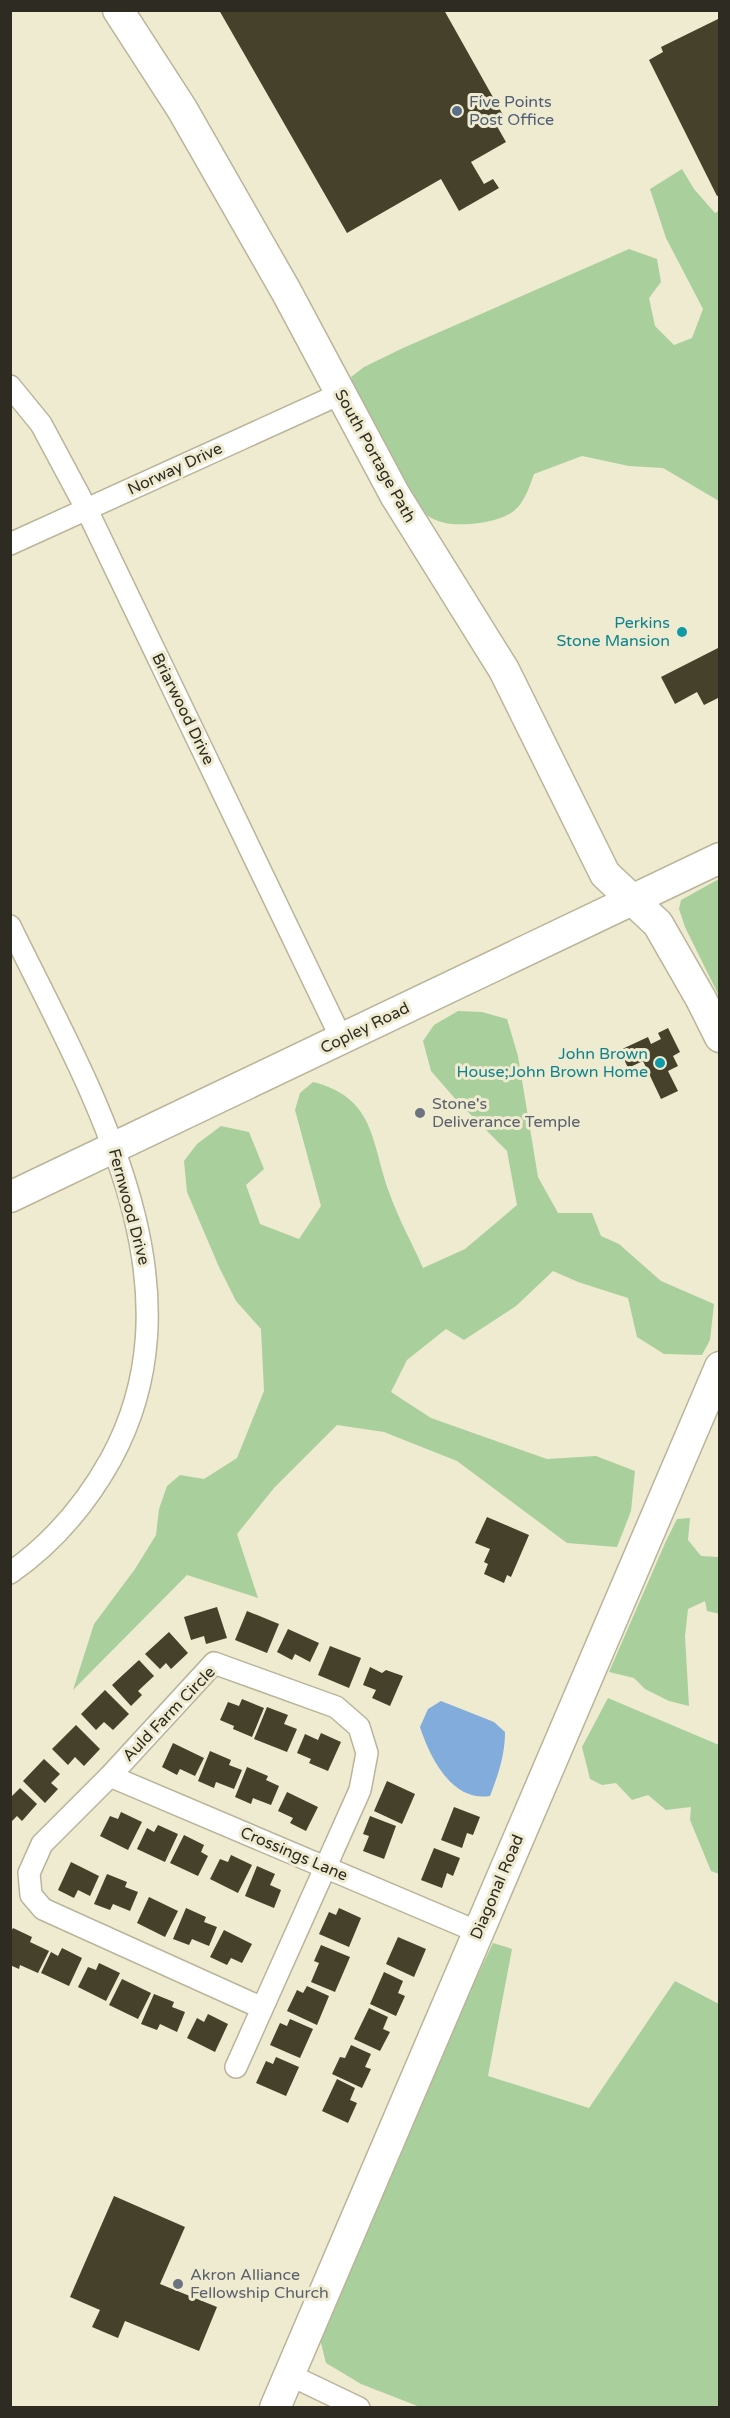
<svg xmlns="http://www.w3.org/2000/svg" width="730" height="2418" font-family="'Varela Round',sans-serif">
<rect width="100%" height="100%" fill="#efebd0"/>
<g fill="#a9cf9d">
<path d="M 682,169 L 694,189 L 715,213 L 719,211 L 719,501 L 663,468 L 629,466 L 582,456 L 534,474 C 524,503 518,516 486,522 C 466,525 445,527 428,516 C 420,511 415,498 410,490 C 384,452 362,421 351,377 L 364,367 L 403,348 L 629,249 L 657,259 L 661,282 L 649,298 L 655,326 L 674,345 L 692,338 L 703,309 L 666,238 L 650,189 Z"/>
<path d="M 719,879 L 719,996 L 685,927 L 679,909 L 681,900 Z"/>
<path d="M 458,1011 L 482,1012 L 507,1019 L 518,1056 L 538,1177 L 558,1213 L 592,1213 L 601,1236 L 619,1244 L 661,1281 L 714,1304 L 710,1340 L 702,1355 L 664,1354 L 637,1337 L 628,1298 L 578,1282 L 553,1271 L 516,1306 L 464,1340 L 446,1329 L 407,1360 L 391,1392 L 431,1418 L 547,1459 L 596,1456 L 635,1471 L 631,1511 L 617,1547 L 567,1543 L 457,1461 L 384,1432 L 337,1425 L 274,1488 L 237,1534 L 258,1598 L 187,1575 L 73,1690 L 94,1624 L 135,1569 L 156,1535 L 159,1509 L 167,1486 L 180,1475 L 204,1479 L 237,1458 L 264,1391 L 261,1329 L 236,1301 L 219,1267 L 187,1192 L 184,1161 L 197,1144 L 221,1126 L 249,1132 L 264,1169 L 246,1185 L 260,1224 L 299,1239 L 321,1206 L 295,1110 L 300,1093 L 313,1082 C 376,1098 371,1142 389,1192 C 398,1218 412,1243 423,1268 L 465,1249 L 517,1205 L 507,1151 L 458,1102 L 431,1071 L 423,1041 L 434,1025 Z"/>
<path d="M 690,1518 L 688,1540 L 701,1556 L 719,1557 L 720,1614 L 707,1611 L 705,1601 L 688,1609 L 685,1636 L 689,1706 L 669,1701 L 645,1689 L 634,1678 L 609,1672 L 666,1541 L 677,1519 Z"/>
<path d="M 608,1698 L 719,1745 L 719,1874 L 711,1871 L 690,1820 L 691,1807 L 666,1810 L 648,1795 L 632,1800 L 616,1783 L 602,1785 L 590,1779 L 582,1747 Z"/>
<path d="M 493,1943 L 512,1949 L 488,2076 L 589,2108 L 675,1981 L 719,2004 L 719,2407 L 420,2407 L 361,2384 L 326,2363 L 314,2316 Z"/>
</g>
<path fill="#82acdb" d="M 441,1701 L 494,1722 L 505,1732 C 505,1755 498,1775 490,1796 C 452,1802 430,1758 420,1727 L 428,1709 Z"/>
<g fill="#45412a">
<path d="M 219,10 L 444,10 L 503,115 L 494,121 L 506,142 L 471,162 L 484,184 L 493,179 L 499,188 L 459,211 L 441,179 L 347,233 Z"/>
<path d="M 718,19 L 720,195 L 717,196 L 649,60 L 663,52 L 661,47 Z"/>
<path d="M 720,647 L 720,697 L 704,705 L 697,692 L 675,704 L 661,677 Z"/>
<path d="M 668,1028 L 680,1052 L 673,1056 L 678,1066 L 668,1071 L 678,1091 L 661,1099 L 643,1061 L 628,1068 L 620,1050 L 648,1037 L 651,1044 L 661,1039 L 658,1033 Z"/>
<path d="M 487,1517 L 529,1535 L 511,1577 L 507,1575 L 504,1583 L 484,1574 L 488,1564 L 484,1562 L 490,1549 L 475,1543 Z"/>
<path d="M 217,1607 L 227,1638 L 206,1644 L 204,1636 L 191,1640 L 184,1617 Z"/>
<path d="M 247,1611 L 279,1624 L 267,1653 L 235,1640 Z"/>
<path d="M 288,1629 L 319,1643 L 310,1662 L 295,1654 L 292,1660 L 277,1652 Z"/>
<path d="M 169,1632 L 188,1653 L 171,1669 L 166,1663 L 160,1669 L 145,1654 Z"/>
<path d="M 330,1646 L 361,1658 L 349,1688 L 318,1675 Z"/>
<path d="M 139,1660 L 154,1676 L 138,1691 L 142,1695 L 131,1706 L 112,1685 Z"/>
<path d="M 370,1667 L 382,1673 L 386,1670 L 403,1676 L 390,1706 L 372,1698 L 376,1690 L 363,1685 Z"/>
<path d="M 105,1690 L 129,1714 L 113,1730 L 104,1722 L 96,1730 L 81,1714 Z"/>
<path d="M 242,1699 L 264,1708 L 252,1737 L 233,1729 L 234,1726 L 220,1720 L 228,1702 L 239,1706 Z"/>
<path d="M 267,1707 L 288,1715 L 284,1724 L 297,1729 L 287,1752 L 254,1739 Z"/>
<path d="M 76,1725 L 100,1749 L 84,1766 L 75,1757 L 68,1765 L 52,1749 Z"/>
<path d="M 321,1733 L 341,1742 L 328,1771 L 309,1763 L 311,1759 L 297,1753 L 305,1734 L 318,1740 Z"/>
<path d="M 173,1743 L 204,1758 L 195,1776 L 180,1769 L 177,1775 L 162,1767 Z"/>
<path d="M 210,1751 L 231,1760 L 229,1765 L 242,1770 L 234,1789 L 216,1782 L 214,1788 L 198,1781 Z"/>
<path d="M 44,1759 L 60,1774 L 51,1783 L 58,1789 L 45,1803 L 23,1781 Z"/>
<path d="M 247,1767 L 268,1776 L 266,1780 L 279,1786 L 271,1805 L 253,1798 L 251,1804 L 235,1797 Z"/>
<path d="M 387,1781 L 415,1794 L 402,1824 L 374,1811 Z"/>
<path d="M 20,1788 L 37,1804 L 22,1821 L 17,1816 L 10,1823 L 10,1798 Z"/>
<path d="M 287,1792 L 318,1807 L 306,1831 L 290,1823 L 293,1818 L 278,1811 Z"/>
<path d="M 454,1807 L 480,1817 L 473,1835 L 467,1833 L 462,1848 L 441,1840 Z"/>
<path d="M 121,1812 L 142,1822 L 128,1850 L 100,1836 L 110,1816 L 118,1819 Z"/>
<path d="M 370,1816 L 396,1826 L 384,1859 L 363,1851 L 369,1836 L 363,1834 Z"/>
<path d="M 158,1825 L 178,1834 L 165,1862 L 137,1849 L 147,1828 L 154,1832 Z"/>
<path d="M 184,1835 L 204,1845 L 201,1852 L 208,1856 L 198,1876 L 170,1863 Z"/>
<path d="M 434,1848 L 460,1858 L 453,1876 L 447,1873 L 442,1888 L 421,1880 Z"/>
<path d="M 231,1855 L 252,1865 L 238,1893 L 210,1879 L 220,1859 L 228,1862 Z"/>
<path d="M 71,1862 L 99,1876 L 90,1896 L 78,1890 L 74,1898 L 58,1890 Z"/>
<path d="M 257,1866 L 275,1874 L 270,1885 L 281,1890 L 274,1908 L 245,1896 Z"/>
<path d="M 107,1874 L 127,1882 L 125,1887 L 138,1892 L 130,1911 L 113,1904 L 110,1910 L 94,1904 Z"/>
<path d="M 149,1897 L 178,1911 L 165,1937 L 137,1923 Z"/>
<path d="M 186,1908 L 206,1917 L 204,1922 L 217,1927 L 209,1946 L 192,1939 L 189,1945 L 173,1939 Z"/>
<path d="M 339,1908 L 361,1918 L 349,1947 L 319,1934 L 329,1912 L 336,1915 Z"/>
<path d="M 13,1928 L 32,1937 L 30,1942 L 49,1951 L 38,1973 L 20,1965 L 19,1969 L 10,1965 L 10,1934 Z"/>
<path d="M 224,1930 L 252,1944 L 242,1963 L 231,1958 L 227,1965 L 210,1957 Z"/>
<path d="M 398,1937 L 426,1949 L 414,1977 L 386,1964 Z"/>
<path d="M 321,1945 L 350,1957 L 335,1992 L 311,1982 L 319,1963 L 314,1961 Z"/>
<path d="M 62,1948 L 82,1958 L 69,1986 L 41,1973 L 51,1952 L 58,1956 Z"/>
<path d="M 99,1963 L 120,1973 L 106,2001 L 78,1987 L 88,1967 L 96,1970 Z"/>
<path d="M 384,1972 L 403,1981 L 398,1993 L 405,1996 L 396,2016 L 370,2004 Z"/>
<path d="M 122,1979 L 151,1993 L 138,2019 L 109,2005 Z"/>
<path d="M 307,1986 L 329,1996 L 317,2025 L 287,2011 L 297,1990 L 303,1993 Z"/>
<path d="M 154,1994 L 174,2002 L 172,2007 L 185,2012 L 177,2032 L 160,2024 L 157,2030 L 141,2024 Z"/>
<path d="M 369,2008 L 388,2017 L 383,2029 L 390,2032 L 380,2051 L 354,2039 Z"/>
<path d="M 208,2014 L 228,2024 L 215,2052 L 187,2038 L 197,2018 L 204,2022 Z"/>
<path d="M 290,2019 L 313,2029 L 300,2058 L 270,2045 L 280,2023 L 287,2026 Z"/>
<path d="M 351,2045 L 371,2054 L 365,2067 L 371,2069 L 362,2088 L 332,2074 L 340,2057 L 345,2058 Z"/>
<path d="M 276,2057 L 299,2067 L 286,2096 L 256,2083 L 266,2061 L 273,2064 Z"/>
<path d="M 337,2079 L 355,2088 L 350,2100 L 357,2103 L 348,2123 L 322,2111 Z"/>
<path d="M 114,2196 L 185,2227 L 160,2284 L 217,2307 L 199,2351 L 125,2321 L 118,2338 L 92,2327 L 100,2310 L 70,2297 Z"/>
</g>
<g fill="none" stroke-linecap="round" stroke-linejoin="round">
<g stroke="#b9b49a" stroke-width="24">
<g id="street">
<path d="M 10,386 L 41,424 L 87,510 L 342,1040"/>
<path d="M 10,544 L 340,394"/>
<path d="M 10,926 C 88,1086 208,1281 111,1459 C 86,1504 53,1543 10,1573"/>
<path d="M 110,1776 L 478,1932"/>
<path d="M 236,2067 L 360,1790 L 367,1753 L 359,1727 L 336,1707 L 214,1663 L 110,1776 L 42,1844 L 29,1873 L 31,1895 L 43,1909 L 262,2008"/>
<path d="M 290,2375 L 359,2408"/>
</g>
</g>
<g stroke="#b9b49a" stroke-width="33">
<g id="secondary">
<path d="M 118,10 L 182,109 L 286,291 L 395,495 L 504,670 L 605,874 L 658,924 L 701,999 L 720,1037"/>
<path d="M 10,1197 L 720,858"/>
<path d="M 275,2408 L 720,1367"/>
</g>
</g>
<use href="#street" stroke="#fff" stroke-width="21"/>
<use href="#secondary" stroke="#fff" stroke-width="30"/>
</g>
<circle fill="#5c6f8a" stroke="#efebd0" stroke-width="2" cx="457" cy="111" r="6"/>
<g fill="#0f9aa8" stroke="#efebd0" stroke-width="2">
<circle cx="682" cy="632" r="6"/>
<circle cx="660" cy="1063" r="6"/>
</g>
<g fill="#6b7280" stroke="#efebd0" stroke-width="2">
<circle cx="420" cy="1113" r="6"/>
<circle cx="178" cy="2284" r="6"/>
</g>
<g text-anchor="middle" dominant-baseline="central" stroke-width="6" stroke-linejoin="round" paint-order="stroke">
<g font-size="16" fill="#4e5e75" stroke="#efebd0" text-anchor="start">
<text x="469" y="102">Five Points<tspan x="469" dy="18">Post Office</tspan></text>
</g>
<g font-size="16" fill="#2e2c22" stroke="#efebd0">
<text transform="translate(375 456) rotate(61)">South Portage Path</text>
<text transform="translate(175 469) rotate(-25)">Norway Drive</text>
<text transform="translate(183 709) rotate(64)">Briarwood Drive</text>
<text transform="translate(365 1028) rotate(-26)">Copley Road</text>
<text transform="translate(129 1207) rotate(75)">Fernwood Drive</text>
<text transform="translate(169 1714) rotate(-46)">Auld Farm Circle</text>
<text transform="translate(294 1854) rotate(23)">Crossings Lane</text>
<text transform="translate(497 1887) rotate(-67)">Diagonal Road</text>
</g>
<g font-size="16" fill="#0d838f" stroke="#efebd0" text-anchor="end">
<text x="670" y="623">Perkins<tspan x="670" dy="18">Stone Mansion</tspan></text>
<text x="648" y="1054">John Brown<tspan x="648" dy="18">House;John Brown Home</tspan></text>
</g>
<g font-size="16" fill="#5b616d" stroke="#efebd0" text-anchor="start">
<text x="432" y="1104">Stone's<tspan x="432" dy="18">Deliverance Temple</tspan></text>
<text x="190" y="2275">Akron Alliance<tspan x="190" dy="18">Fellowship Church</tspan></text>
</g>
</g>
<rect width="730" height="2418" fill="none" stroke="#2e2c22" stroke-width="24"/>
</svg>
